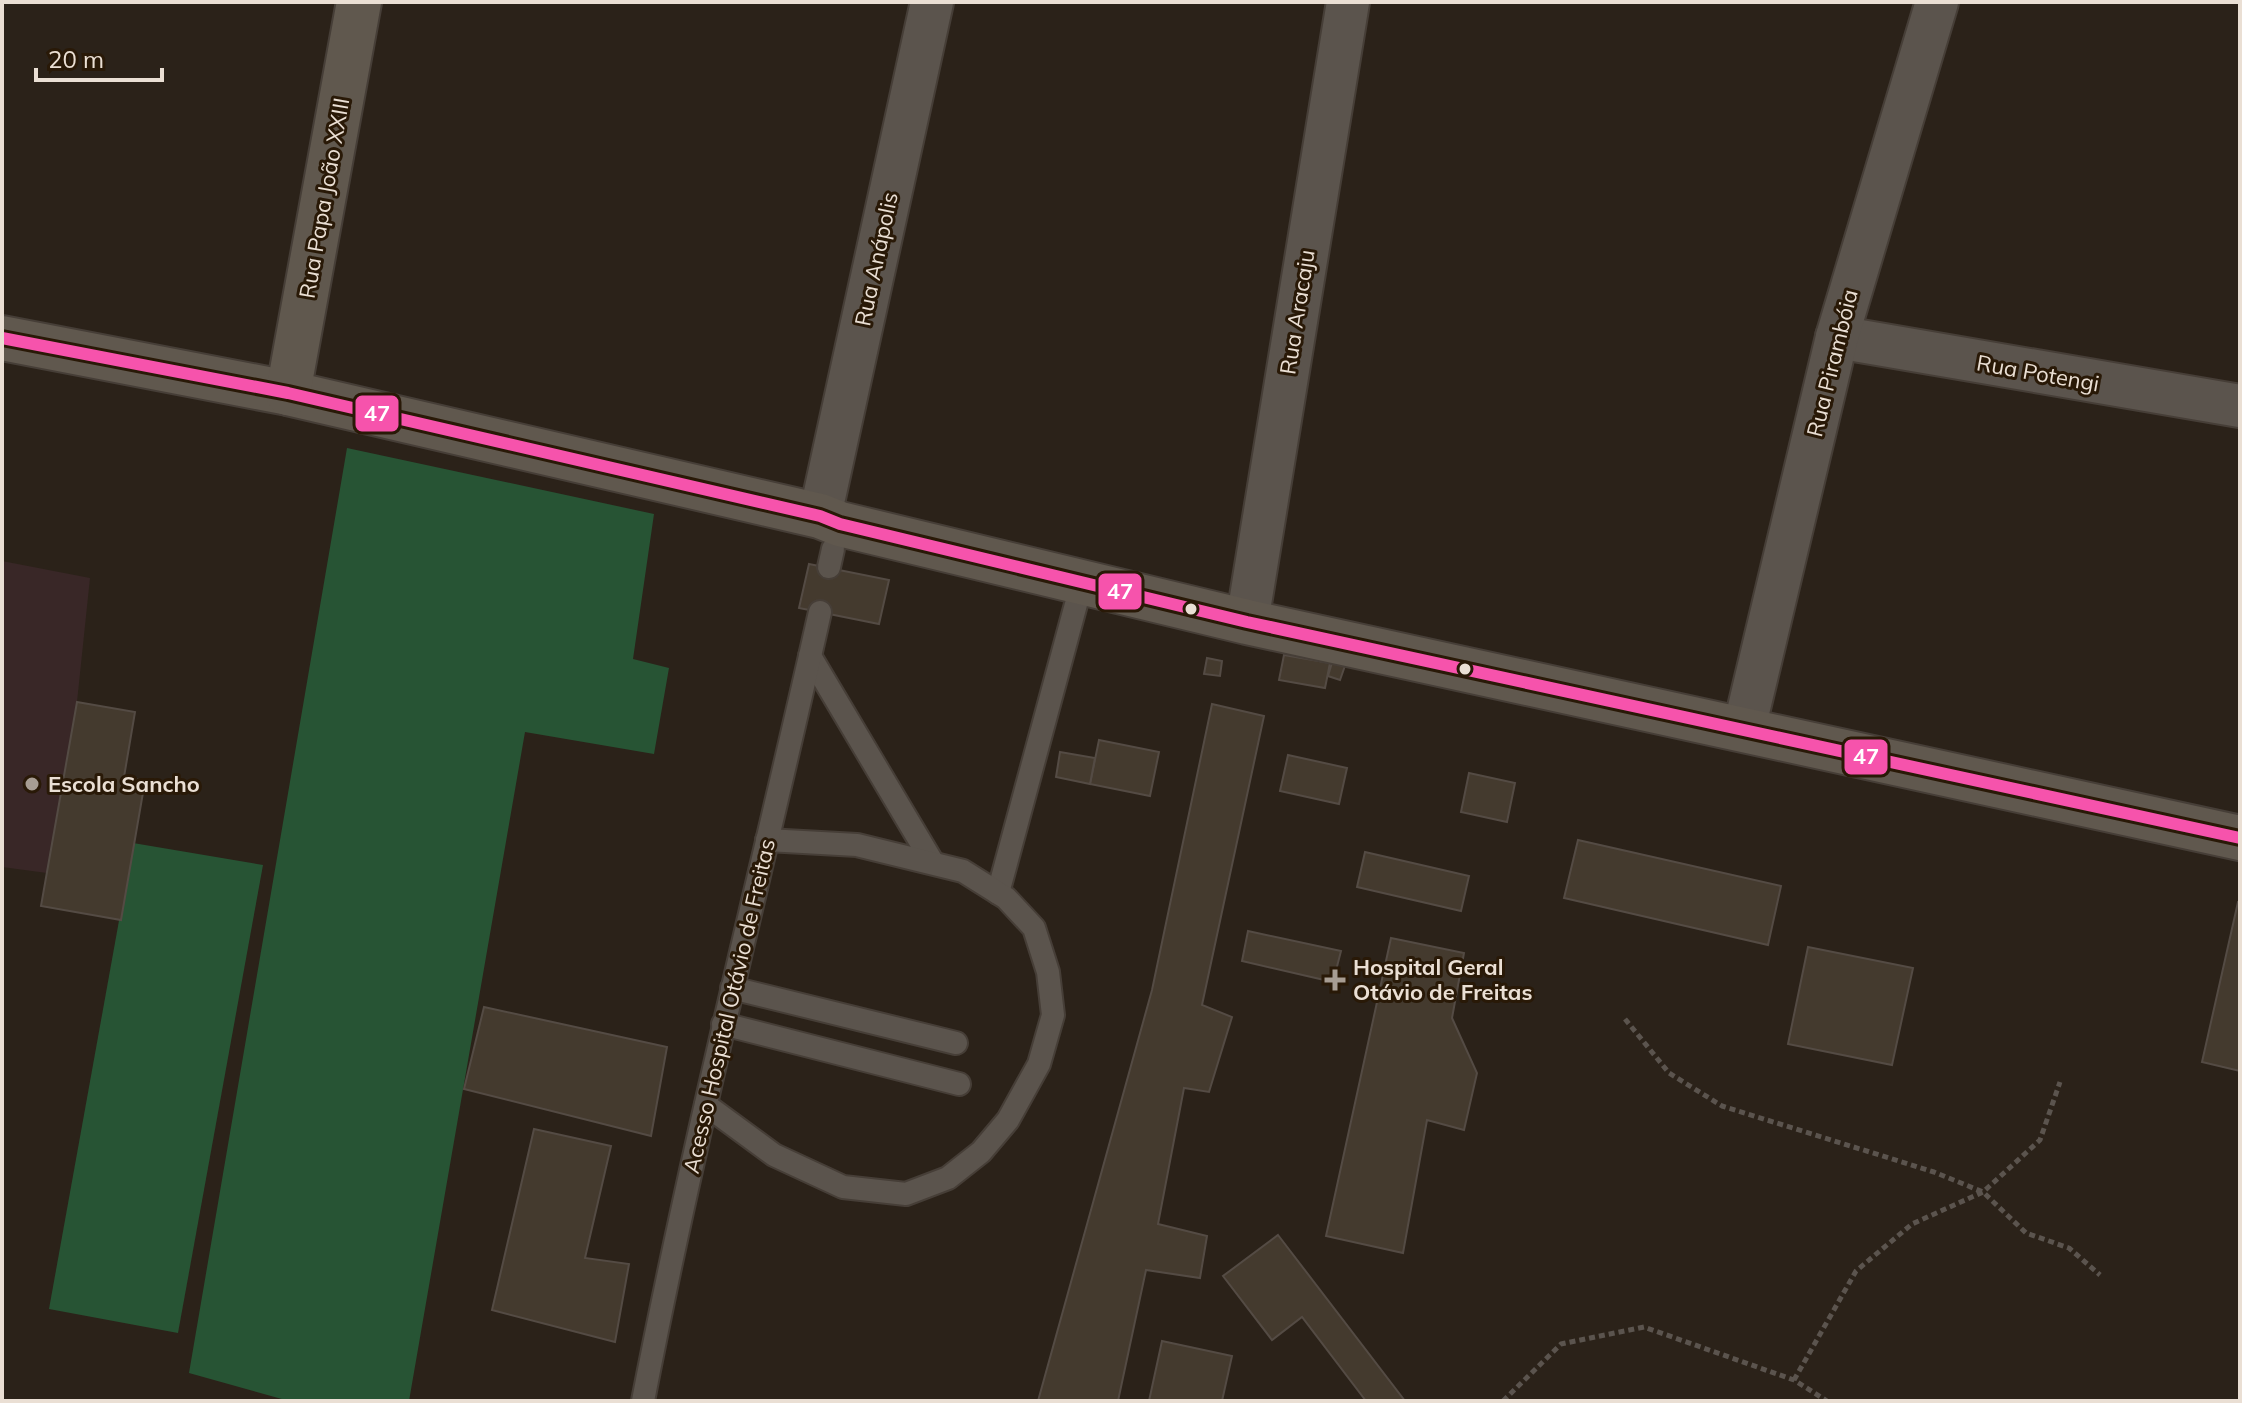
<svg xmlns="http://www.w3.org/2000/svg" width="2242" height="1403" font-family="Mulish,sans-serif">
<rect width="100%" height="100%" fill="#2b2219"/>
<path fill="#392727" d="M 2,561 L 90,578 L 77,702 L 47,873 L 2,867 Z"/>
<g fill="#275434">
<path d="M 347,448 L 654,514 L 633,659 L 669,668 L 654,754 L 525,732 L 409,1401 L 289,1401 L 189,1373 Z"/>
<path d="M 133,843 L 263,865 L 178,1333 L 49,1309 Z"/>
</g>
<g fill="#443a2e" stroke="#544b44" stroke-width="2">
<path d="M 809,564 L 889,580 L 879,624 L 799,608 Z"/>
<path d="M 1284,655 L 1330,663 L 1325,688 L 1279,680 Z"/>
<path d="M 1334,656 L 1347,660 L 1340,680 L 1328,676 Z"/>
<path d="M 1207,658 L 1222,661 L 1220,676 L 1204,674 Z"/>
<path d="M 77,702 L 135,712 L 124,777 L 145,781 L 121,920 L 41,906 Z"/>
<path d="M 1212,704 L 1264,716 L 1202,1005 L 1232,1017 L 1209,1092 L 1184,1088 L 1158,1224 L 1207,1236 L 1200,1278 L 1146,1270 L 1118,1401 L 1038,1401 L 1152,990 Z"/>
<path d="M 1099,740 L 1159,752 L 1150,796 L 1090,784 Z"/>
<path d="M 1060,752 L 1095,758 L 1090,784 L 1056,777 Z"/>
<path d="M 1288,755 L 1347,768 L 1339,804 L 1280,791 Z"/>
<path d="M 1469,773 L 1515,783 L 1507,822 L 1461,812 Z"/>
<path d="M 1578,840 L 1781,886 L 1768,945 L 1564,898 Z"/>
<path d="M 1365,852 L 1469,876 L 1461,911 L 1357,887 Z"/>
<path d="M 2238,902 L 2240,902 L 2240,1071 L 2202,1062 Z"/>
<path d="M 1248,931 L 1341,951 L 1333,982 L 1242,961 Z"/>
<path d="M 1391,938 L 1464,953 L 1452,1018 L 1477,1073 L 1464,1130 L 1427,1120 L 1403,1253 L 1326,1236 Z"/>
<path d="M 1808,947 L 1913,968 L 1892,1065 L 1788,1044 Z"/>
<path d="M 484,1007 L 667,1047 L 651,1136 L 464,1089 Z"/>
<path d="M 534,1129 L 611,1146 L 585,1258 L 629,1264 L 615,1342 L 492,1310 Z"/>
<path d="M 1278,1235 L 1405,1401 L 1366,1401 L 1302,1317 L 1272,1340 L 1223,1276 Z"/>
<path d="M 1162,1341 L 1232,1356 L 1222,1401 L 1149,1401 Z"/>
</g>
<g fill="none" stroke-linecap="round" stroke-linejoin="round">
<g stroke="#463e37" stroke-width="26">
<g id="lane">
<path d="M 829,567 L 833,549"/>
<path d="M 810,656 L 933,863"/>
<path d="M 998,893 L 1082,582"/>
<path d="M 732,988 L 956,1043"/>
<path d="M 723,1024 L 959,1084"/>
<path d="M 706,1105 L 774,1155 L 843,1187 L 906,1194 L 948,1178 L 981,1152 L 1008,1120 L 1039,1064 L 1053,1015 L 1048,972 L 1034,928 L 1006,898 L 963,871 L 857,845 L 767,840"/>
<path d="M 643,1401 C 694,1136 761,875 820,612"/>
</g>
</g>
<g stroke="#463e37" stroke-width="46">
<g id="street">
<path d="M 1837,337 L 2240,406"/>
<path d="M 820,516 L 932,2"/>
<path d="M 1247,622 L 1348,2"/>
<path d="M 1744,729 L 1837,337 L 1937,2"/>
</g>
</g>
<g stroke="#463e37" stroke-width="48">
<g id="secondary">
<path d="M 2,338 L 288,393 L 820,516 L 840,524 L 1247,622 L 2240,838"/>
<path d="M 288,393 L 359,2"/>
</g>
</g>
<g stroke="#5b544e" stroke-width="5" stroke-dasharray="6 4" stroke-linecap="butt">
<path d="M 1625,1019 L 1669,1073 L 1722,1106 L 1934,1172 L 1983,1192 L 2026,1233 L 2069,1248 L 2100,1275"/>
<path d="M 1794,1380 L 1856,1271 L 1912,1224 L 1983,1192 L 2040,1140 L 2060,1082"/>
<path d="M 1503,1401 L 1561,1344 L 1644,1327 L 1794,1380 L 1827,1401"/>
</g>
<use href="#lane" stroke="#5b544d" stroke-width="22"/>
<use href="#street" stroke="#5b544d" stroke-width="42"/>
<use href="#secondary" stroke="#60584e" stroke-width="44"/>
<g stroke="#291907" stroke-width="18">
<path id="bus-1" d="M 2,338 L 288,393 L 820,516 L 840,524 L 1247,622 L 2240,838"/>
</g>
<use href="#bus-1" stroke="#f653ac" stroke-width="12"/>
</g>
<g fill="#eadfd4" stroke="#291907" stroke-width="3">
<circle cx="1191" cy="609" r="7"/>
<circle cx="1465" cy="669" r="7"/>
</g>
<g fill="#a79d93" stroke="#291907" stroke-width="3">
<circle cx="32" cy="784" r="8"/>
<path d="M1331 968h8v8h8v8h-8v8h-8v-8h-8v-8h8z"/>
</g>
<g text-anchor="middle" dominant-baseline="central" stroke-width="6" stroke-linejoin="round" paint-order="stroke">
<g font-size="22" fill="#eadfd4" stroke="#291907">
<text transform="translate(324 198) rotate(-80)">Rua Papa João XXIII</text>
<text transform="translate(876 259) rotate(-78)">Rua Anápolis</text>
<text transform="translate(1297 312) rotate(-81)">Rua Aracaju</text>
<text transform="translate(1832 363) rotate(-76)">Rua Pirambóia</text>
<text transform="translate(2038 373) rotate(10)">Rua Potengi</text>
<text transform="translate(729 1006) rotate(-77)">Acesso Hospital Otávio de Freitas</text>
</g>
<g font-size="22" font-weight="bold" fill="#eadfd4" stroke="#291907" text-anchor="start">
<text x="48" y="784">Escola Sancho</text>
<text x="1353" y="967">Hospital Geral<tspan x="1353" dy="25">Otávio de Freitas</tspan></text>
</g>
</g>
<g stroke="#291907" stroke-width="3">
<rect x="354" y="394" width="46" height="39" rx="8" fill="#f653ac"/>
<rect x="1097" y="572" width="46" height="39" rx="8" fill="#f653ac"/>
<rect x="1843" y="738" width="46" height="38" rx="8" fill="#f653ac"/>
</g>
<g font-size="22" text-anchor="middle" font-weight="bold" fill="#fff">
<text x="377" y="421">47</text>
<text x="1120" y="599">47</text>
<text x="1866" y="764">47</text>
</g>
<rect width="2242" height="1403" fill="none" stroke="#eadfd4" stroke-width="8"/>
<path d="M36 68v12h126v-12" fill="none" stroke="#eadfd4" stroke-width="4"/>
<text x="48" y="68" font-size="24" fill="#eadfd4" stroke="#291907" stroke-width="6" paint-order="stroke">20 m</text>
</svg>
